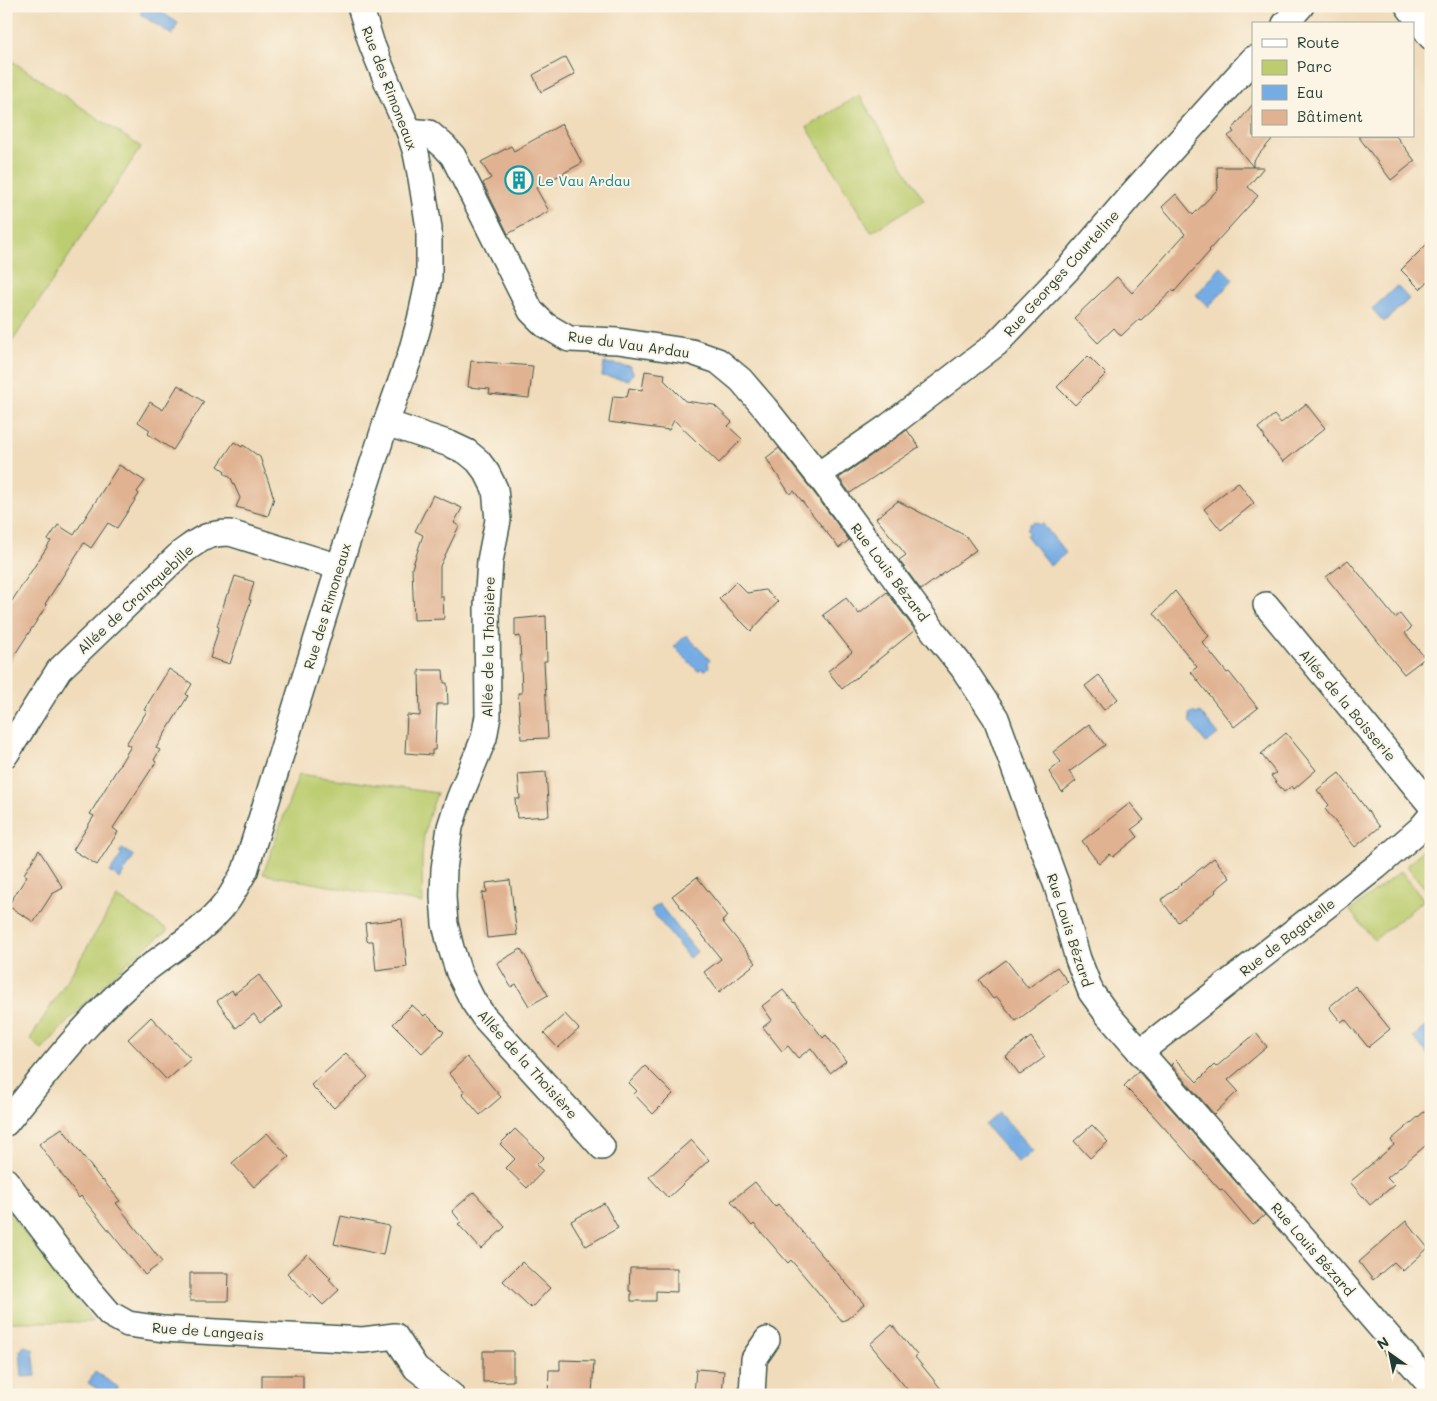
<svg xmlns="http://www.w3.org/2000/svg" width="1437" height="1401" font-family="Mali,sans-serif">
<rect width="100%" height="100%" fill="#fcf5e5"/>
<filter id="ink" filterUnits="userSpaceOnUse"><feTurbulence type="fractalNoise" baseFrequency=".02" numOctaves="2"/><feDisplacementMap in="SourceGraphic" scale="10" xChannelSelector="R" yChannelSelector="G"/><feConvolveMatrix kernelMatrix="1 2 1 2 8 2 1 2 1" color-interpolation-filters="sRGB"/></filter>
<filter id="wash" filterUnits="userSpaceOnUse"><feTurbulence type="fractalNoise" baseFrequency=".0096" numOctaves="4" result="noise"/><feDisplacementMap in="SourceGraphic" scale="20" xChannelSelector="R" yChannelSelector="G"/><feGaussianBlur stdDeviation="1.12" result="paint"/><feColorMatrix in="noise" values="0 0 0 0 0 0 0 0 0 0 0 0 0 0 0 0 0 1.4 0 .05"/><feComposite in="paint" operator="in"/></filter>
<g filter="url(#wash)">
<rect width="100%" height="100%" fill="#f0dcbb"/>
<g fill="#bccc6f" stroke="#6e8452">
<path d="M 6,57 L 141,147 L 6,351 Z"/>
<path d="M 859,95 L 924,200 L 871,232 L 807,127 Z"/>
<path d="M 299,774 L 437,793 C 432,807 427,820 424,835 C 421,857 422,880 423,903 L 263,874 Z"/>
<path d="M 1431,841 L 1431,896 L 1407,866 Z"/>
<path d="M 1401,871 L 1424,900 L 1374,940 L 1350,911 Z"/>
<path d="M 117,897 L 168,930 C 122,964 80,1006 42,1050 L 30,1039 L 73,971 Z"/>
<path d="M 6,1209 L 93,1322 L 6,1322 Z"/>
</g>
<g fill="#75ace4" stroke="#4a748c">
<path d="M 145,6 L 152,6 L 178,23 L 172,35 L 140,14 Z"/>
<path d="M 1221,267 L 1233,279 L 1209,307 L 1196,295 Z"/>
<path d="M 1397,286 L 1409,299 L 1384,322 L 1372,309 Z"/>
<path d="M 604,363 L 631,366 L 631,369 L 633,371 L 633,374 L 629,377 L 629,380 L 602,376 Z"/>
<path d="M 1036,522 L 1040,525 L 1042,523 L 1066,553 L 1050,566 L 1026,535 L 1029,533 L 1027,530 L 1030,524 Z"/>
<path d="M 686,635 L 710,660 L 708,662 L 709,667 L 706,670 L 700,669 L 698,671 L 674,647 Z"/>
<path d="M 1192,712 L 1197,714 L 1200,712 L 1218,734 L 1206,743 L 1189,721 L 1190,720 L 1189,714 Z"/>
<path d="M 122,849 L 134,856 L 120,879 L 110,872 L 122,854 L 119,852 Z"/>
<path d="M 659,904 L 697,952 L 689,958 L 651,910 Z"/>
<path d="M 1425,1027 L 1431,1033 L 1431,1058 L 1413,1037 Z"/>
<path d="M 999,1113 L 1033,1151 L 1018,1163 L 985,1125 Z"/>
<path d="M 26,1346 L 30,1349 L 33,1349 L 36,1376 L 22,1377 L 20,1350 L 22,1350 L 23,1347 Z"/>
<path d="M 95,1372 L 118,1387 L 113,1395 L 107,1395 L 88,1383 Z"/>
</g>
<g id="blocks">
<g fill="#e0b292">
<path d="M 566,57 L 575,74 L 541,92 L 533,75 Z"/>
<path d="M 1253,104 L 1253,136 L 1275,136 L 1253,161 L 1253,167 L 1264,167 L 1248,187 L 1258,196 L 1209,250 L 1210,251 L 1174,292 L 1173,290 L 1141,320 L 1139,319 L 1121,336 L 1114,328 L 1098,343 L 1074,318 L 1117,277 L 1132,293 L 1185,234 L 1162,207 L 1176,194 L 1193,215 L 1218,189 L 1217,167 L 1253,167 L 1228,136 L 1234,132 L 1232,130 Z"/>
<path d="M 562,124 L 582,163 L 536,188 L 549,211 L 508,234 L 483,183 L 491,178 L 481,162 L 511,146 L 514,151 Z"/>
<path d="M 1358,136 L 1396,136 L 1415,161 L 1391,180 Z"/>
<path d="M 1431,240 L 1431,279 L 1420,289 L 1401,270 Z"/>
<path d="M 1088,356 L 1106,374 L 1075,405 L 1057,387 Z"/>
<path d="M 471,361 L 533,366 L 529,398 L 489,394 L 490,389 L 468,387 Z"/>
<path d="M 645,371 L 665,374 L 664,380 L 685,401 L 714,405 L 732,422 L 728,426 L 742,439 L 719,463 L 674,420 L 669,430 L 609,422 L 613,396 L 627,397 L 629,388 L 642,390 Z"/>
<path d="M 178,385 L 204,402 L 173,450 L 148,434 L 150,430 L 138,422 L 150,402 L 163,410 Z"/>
<path d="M 1306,404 L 1325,428 L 1283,462 L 1264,438 L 1265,437 L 1258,428 L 1274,415 L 1281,423 Z"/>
<path d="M 907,430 L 919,447 L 850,493 L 839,478 Z"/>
<path d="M 234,442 L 242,447 L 243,445 L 260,457 L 274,498 L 268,516 L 236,507 L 240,498 L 231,478 L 224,473 L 225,471 L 218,466 Z"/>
<path d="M 779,448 L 815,494 L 849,540 L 839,548 L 794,491 L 790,494 L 766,458 Z"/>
<path d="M 119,465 L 145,481 L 137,492 L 139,494 L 117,528 L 108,523 L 91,548 L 84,543 L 45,604 L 47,605 L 6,668 L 6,610 L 51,541 L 48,540 L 58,525 L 74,535 Z"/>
<path d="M 1238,482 L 1254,503 L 1221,530 L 1204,509 Z"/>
<path d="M 433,495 L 462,508 L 454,523 L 459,526 L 440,566 L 440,596 L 443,596 L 444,619 L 414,620 L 412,568 L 423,535 L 415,531 Z"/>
<path d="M 898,501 L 966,536 L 976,550 L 921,590 L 899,560 L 906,555 L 876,518 Z"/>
<path d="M 1348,560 L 1395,618 L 1400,614 L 1411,628 L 1405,633 L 1425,658 L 1404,674 L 1326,577 Z"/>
<path d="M 235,576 L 254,582 L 249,600 L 251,600 L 230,664 L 210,658 L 219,627 L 217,626 L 227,594 L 229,594 Z"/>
<path d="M 736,582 L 747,593 L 765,590 L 778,602 L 751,631 L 740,620 L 739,620 L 719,599 Z"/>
<path d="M 1175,591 L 1209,636 L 1202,642 L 1227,673 L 1229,672 L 1258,708 L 1234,727 L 1191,672 L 1197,667 L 1154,613 Z"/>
<path d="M 887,592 L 915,630 L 842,689 L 828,671 L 852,652 L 823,615 L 846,598 L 859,614 Z"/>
<path d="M 546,616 L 547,661 L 544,661 L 548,738 L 521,739 L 518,693 L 522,693 L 520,636 L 515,637 L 515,619 Z"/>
<path d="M 169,669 L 192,684 L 186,694 L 188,696 L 156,748 L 160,750 L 154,760 L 156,762 L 113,828 L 118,832 L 97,865 L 73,850 L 94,816 L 90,814 L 131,746 L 126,744 L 147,711 L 144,710 Z"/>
<path d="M 419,670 L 443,670 L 444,683 L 447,683 L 448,704 L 437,704 L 435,750 L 432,750 L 432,755 L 405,753 L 407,715 L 420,716 Z"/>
<path d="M 1099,675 L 1118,699 L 1104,710 L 1085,686 Z"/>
<path d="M 1089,724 L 1105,745 L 1069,772 L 1076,781 L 1062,792 L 1049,772 L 1061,762 L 1053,752 Z"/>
<path d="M 1286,733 L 1316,770 L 1294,789 L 1292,786 L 1284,792 L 1271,776 L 1276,773 L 1261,754 Z"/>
<path d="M 546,772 L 549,816 L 517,818 L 515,799 L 520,799 L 518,774 Z"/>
<path d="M 1339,773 L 1380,827 L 1355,847 L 1325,809 L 1329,805 L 1317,790 Z"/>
<path d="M 1130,803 L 1144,820 L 1132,829 L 1138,837 L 1113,857 L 1110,854 L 1099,864 L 1082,841 Z"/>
<path d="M 39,850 L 63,888 L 52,894 L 34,922 L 8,906 L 27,876 L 24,874 Z"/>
<path d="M 1214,858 L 1230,878 L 1215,890 L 1216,892 L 1178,922 L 1161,900 Z"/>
<path d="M 697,877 L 728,916 L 722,921 L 756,963 L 719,992 L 704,972 L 721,959 L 672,896 Z"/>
<path d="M 510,880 L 517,935 L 487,938 L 482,893 L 487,892 L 486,883 Z"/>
<path d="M 402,919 L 407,967 L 376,971 L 373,941 L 367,941 L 365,923 Z"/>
<path d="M 521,949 L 548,995 L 529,1006 L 516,984 L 511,987 L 497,963 Z"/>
<path d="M 1006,960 L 1028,988 L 1057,967 L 1068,982 L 1016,1021 L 997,997 L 993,999 L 979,980 Z"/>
<path d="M 259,975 L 282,1007 L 260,1023 L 254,1014 L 236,1028 L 217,1001 L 232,990 L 234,994 Z"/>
<path d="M 1355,986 L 1390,1029 L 1368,1047 L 1345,1019 L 1341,1022 L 1329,1007 Z"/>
<path d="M 783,990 L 794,1003 L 795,1002 L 823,1038 L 826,1035 L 846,1061 L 830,1073 L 811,1048 L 798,1058 L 788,1046 L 782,1051 L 763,1027 L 772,1020 L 762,1006 Z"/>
<path d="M 412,1005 L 424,1016 L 426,1014 L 444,1032 L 422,1053 L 393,1024 Z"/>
<path d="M 565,1014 L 579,1029 L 558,1048 L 544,1033 Z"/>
<path d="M 151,1017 L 191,1059 L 167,1080 L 128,1039 Z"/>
<path d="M 1256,1033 L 1267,1047 L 1228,1080 L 1238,1091 L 1214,1114 L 1171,1065 L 1176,1060 L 1197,1082 L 1214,1065 L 1216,1067 Z"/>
<path d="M 1031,1037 L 1045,1057 L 1020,1075 L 1006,1056 Z"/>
<path d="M 346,1053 L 368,1077 L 334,1108 L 311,1085 Z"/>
<path d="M 467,1057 L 501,1097 L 480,1115 L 462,1094 L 465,1092 L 449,1073 Z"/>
<path d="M 645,1066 L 673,1094 L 653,1114 L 634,1094 L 637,1091 L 629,1083 Z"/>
<path d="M 1138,1071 L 1265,1215 L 1253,1225 L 1222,1189 L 1220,1190 L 1152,1114 L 1124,1086 Z"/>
<path d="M 1431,1106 L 1431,1141 L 1387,1178 L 1394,1185 L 1370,1205 L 1350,1182 L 1394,1145 L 1391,1140 Z"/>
<path d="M 1092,1125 L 1108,1142 L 1090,1158 L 1074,1141 Z"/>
<path d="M 62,1128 L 102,1181 L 103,1180 L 120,1201 L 116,1203 L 162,1262 L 145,1275 L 81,1196 L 79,1198 L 39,1144 Z"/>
<path d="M 515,1129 L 544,1157 L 536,1165 L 543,1171 L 527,1188 L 506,1168 L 515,1159 L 500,1144 Z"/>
<path d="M 267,1133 L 289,1157 L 254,1187 L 232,1163 Z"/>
<path d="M 691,1140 L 709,1160 L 668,1198 L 649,1177 Z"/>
<path d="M 755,1182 L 775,1207 L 778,1204 L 864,1304 L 847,1319 L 842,1321 L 791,1260 L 788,1263 L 754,1224 L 752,1226 L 731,1201 Z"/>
<path d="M 474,1192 L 505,1227 L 481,1249 L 458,1224 L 461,1222 L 452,1211 Z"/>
<path d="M 604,1203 L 618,1228 L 586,1246 L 571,1221 Z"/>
<path d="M 341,1216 L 389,1226 L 383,1255 L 334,1244 Z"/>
<path d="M 1406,1221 L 1428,1248 L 1403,1271 L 1394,1262 L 1373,1280 L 1359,1262 Z"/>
<path d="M 307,1254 L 331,1278 L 329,1279 L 339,1290 L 323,1305 L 313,1295 L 310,1297 L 287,1273 Z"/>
<path d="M 522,1262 L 550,1288 L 531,1308 L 503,1281 Z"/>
<path d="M 630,1268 L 677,1268 L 677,1292 L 656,1291 L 656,1301 L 631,1301 L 631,1291 L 629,1291 Z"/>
<path d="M 190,1273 L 229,1273 L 228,1301 L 190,1301 Z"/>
<path d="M 892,1325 L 917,1355 L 915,1357 L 946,1395 L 912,1395 L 870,1344 Z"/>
<path d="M 483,1351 L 513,1351 L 513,1381 L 483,1382 Z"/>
<path d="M 560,1360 L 594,1361 L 592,1395 L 548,1395 L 549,1370 L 560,1370 Z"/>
<path d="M 696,1369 L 724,1371 L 722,1395 L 694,1395 Z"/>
<rect x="262" y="1375" width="41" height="20"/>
</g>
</g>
</g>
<g filter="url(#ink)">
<use href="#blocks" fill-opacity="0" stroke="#3e5548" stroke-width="1"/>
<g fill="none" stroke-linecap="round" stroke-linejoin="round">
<g stroke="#3e5548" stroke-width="28">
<g id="minor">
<path d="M 1408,6 L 1431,37"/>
<path d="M 1285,24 L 1301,6"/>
<path d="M 409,131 L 429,133 L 445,147 L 453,156 L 531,311 L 545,325 L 569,339 L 618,341 L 692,352 L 718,361 L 741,380 L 765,408 L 826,485 L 935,633 L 963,668 L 996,718 L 1057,886 L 1078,959 L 1091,992 L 1107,1014 L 1294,1227 L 1431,1386"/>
<path d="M 386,423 L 450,444 L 467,452 L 478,461 L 487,473 L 495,489 L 498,520 L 490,561 L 487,606 L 488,716 L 484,738 L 459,799 L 450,827 L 444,869 L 443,897 L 445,924 L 451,948 L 459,973 L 473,1001 L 484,1017 L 602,1147"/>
<path d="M 818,475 L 889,426 L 996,344 L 1068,269 L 1130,196 L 1253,59"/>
<path d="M 1266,605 L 1431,805"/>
<path d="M 6,754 L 59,670 L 181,553 C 199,540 206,533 230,533 L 339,567"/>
<path d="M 1140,1052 L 1376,867 L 1420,829 L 1431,816"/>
<path d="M 6,1123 C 46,1073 84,1024 132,981 C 160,956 203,933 225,904 C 233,894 238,882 245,871 L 339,567 L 386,423 L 410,356 L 420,320 L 429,278 L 429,228 L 421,178 L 416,153 L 409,131 L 392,94 L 372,45 L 360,6"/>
<path d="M 6,1181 L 85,1285 L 110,1314 L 128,1324 L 163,1329 L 363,1340 L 395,1336 L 416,1368 L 451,1395"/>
<path d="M 752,1395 L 754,1359 L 767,1340"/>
</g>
</g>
<use href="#minor" stroke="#fff" stroke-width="25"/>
</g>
</g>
<defs>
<g id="building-ring" transform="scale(1.4375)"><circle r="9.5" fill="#fcf5e5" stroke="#0f9aa8" stroke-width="1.5"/><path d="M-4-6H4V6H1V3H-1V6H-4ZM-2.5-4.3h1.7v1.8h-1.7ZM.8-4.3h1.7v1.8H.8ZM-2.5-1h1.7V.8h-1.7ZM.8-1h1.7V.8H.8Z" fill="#0f9aa8"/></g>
</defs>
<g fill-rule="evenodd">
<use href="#building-ring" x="519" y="180"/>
</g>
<g text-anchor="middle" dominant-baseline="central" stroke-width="4" stroke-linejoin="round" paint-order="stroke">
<g font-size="14" fill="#1f3d34" stroke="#fcf5e5">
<text transform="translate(390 88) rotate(69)">Rue des Rimoneaux</text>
<text transform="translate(1061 273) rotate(-48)">Rue Georges Courteline</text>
<text transform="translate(629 344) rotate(8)">Rue du Vau Ardau</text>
<text transform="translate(890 572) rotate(53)">Rue Louis Bézard</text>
<text transform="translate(135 599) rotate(-43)">Allée de Crainquebille</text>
<text transform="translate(327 606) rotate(-73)">Rue des Rimoneaux</text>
<text transform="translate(488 647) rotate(-89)">Allée de la Thoisière</text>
<text transform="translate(1348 705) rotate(50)">Allée de la Boisserie</text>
<text transform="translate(1070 930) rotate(72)">Rue Louis Bézard</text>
<text transform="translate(1287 937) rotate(-38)">Rue de Bagatelle</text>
<text transform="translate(528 1064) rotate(48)">Allée de la Thoisière</text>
<text transform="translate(1313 1249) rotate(49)">Rue Louis Bézard</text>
<text transform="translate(208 1331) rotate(4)">Rue de Langeais</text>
</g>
<g font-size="14" fill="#0d838f" stroke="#fcf5e5" text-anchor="start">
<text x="538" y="180">Le Vau Ardau</text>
</g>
</g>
<rect width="1437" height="1401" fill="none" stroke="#fcf5e5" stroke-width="25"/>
<rect x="1252" y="22" width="162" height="115" fill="#fcf5e5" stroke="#a4ab9e"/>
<rect x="1262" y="39" width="25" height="8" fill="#ffffff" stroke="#a4ab9e"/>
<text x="1297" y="48" font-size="15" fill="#1f3d34">Route</text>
<rect x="1262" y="60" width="25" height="15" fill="#bccc6f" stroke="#a4ab9e"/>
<text x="1297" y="72" font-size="15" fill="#1f3d34">Parc</text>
<rect x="1262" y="85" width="25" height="15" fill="#75ace4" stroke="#a4ab9e"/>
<text x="1297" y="98" font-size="15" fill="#1f3d34">Eau</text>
<rect x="1262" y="110" width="25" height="15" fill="#e0b292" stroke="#a4ab9e"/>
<text x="1297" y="122" font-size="15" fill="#1f3d34">Bâtiment</text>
<g transform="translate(1390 1354) rotate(327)" stroke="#fcf5e5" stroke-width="4" paint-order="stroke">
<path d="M0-4L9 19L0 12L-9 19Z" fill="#1f3d34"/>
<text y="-8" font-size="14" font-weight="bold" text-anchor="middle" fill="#1f3d34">N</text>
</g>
</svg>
